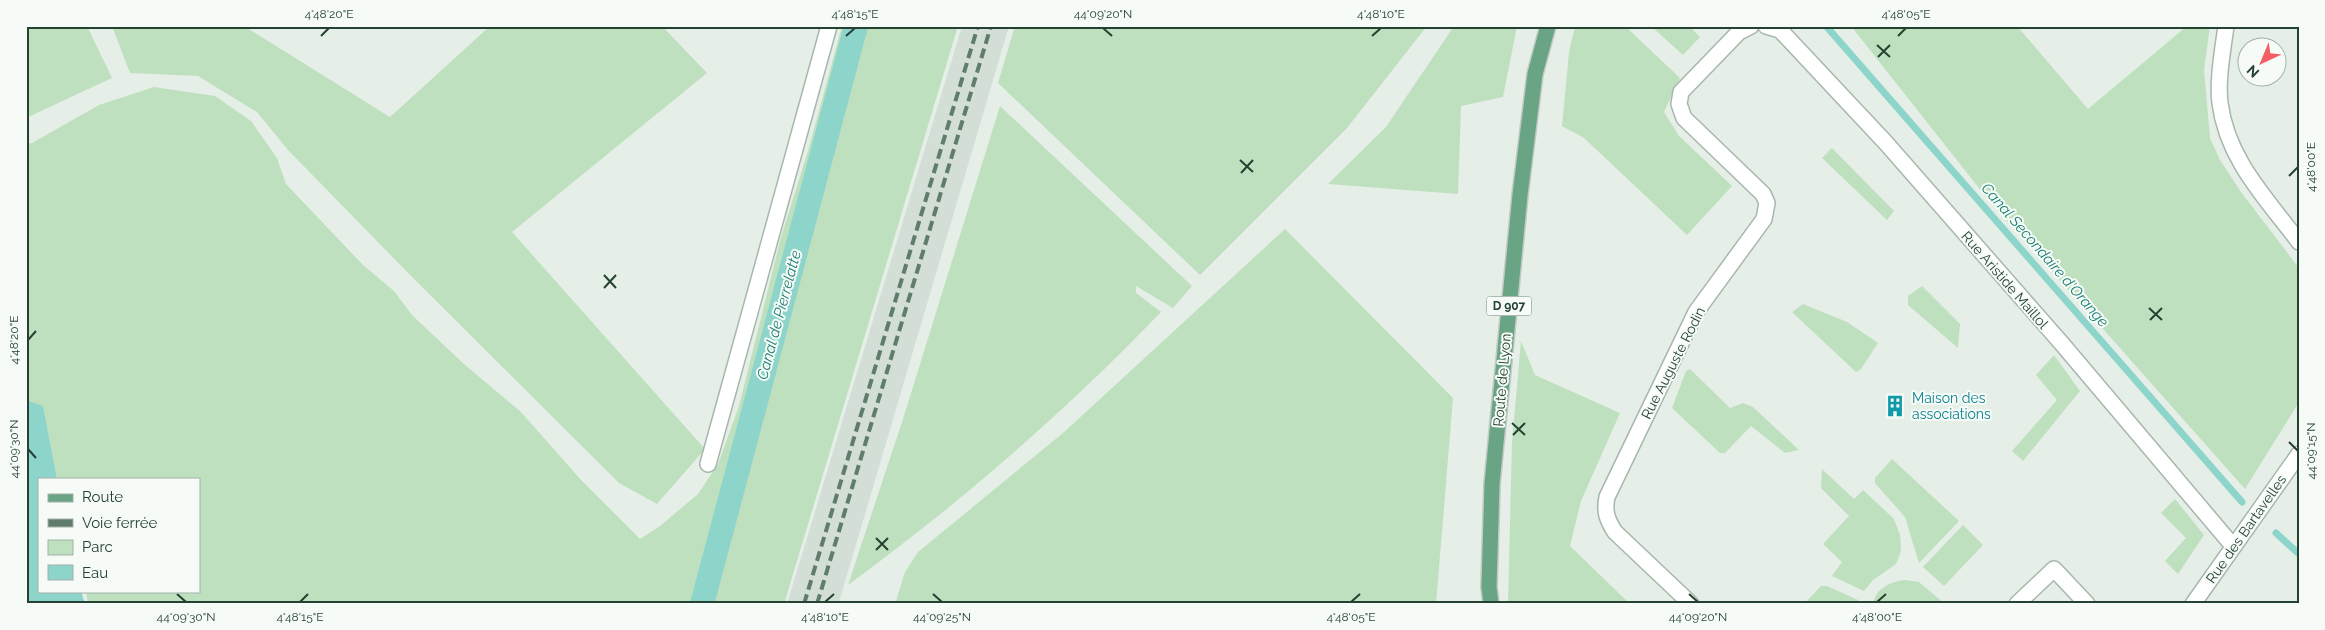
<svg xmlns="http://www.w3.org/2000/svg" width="2325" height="630" font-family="Raleway,sans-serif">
<rect width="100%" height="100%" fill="#e5efe8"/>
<path fill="#d3dfd6" d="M 962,26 L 1009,26 L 840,599 L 839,604 L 787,604 Z"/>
<g fill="#bfe0be">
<path d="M 26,26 L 87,26 L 112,78 L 26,118 Z"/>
<path d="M 112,26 L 244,26 L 390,117 L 490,26 L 662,26 L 707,73 L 512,232 L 705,449 L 657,504 L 619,483 L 411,276 L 288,150 L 257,112 L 198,76 L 130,73 Z"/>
<path d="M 842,26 L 958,26 L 784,604 L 88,604 L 86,591 L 199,591 L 199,479 L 57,479 L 43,407 L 26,400 L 26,144 L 32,143 L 99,105 L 154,87 L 215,96 L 251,121 L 277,158 L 286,184 L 363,265 L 394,291 L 412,315 L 464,364 L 521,412 L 582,481 L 640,539 L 660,526 L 698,494 L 718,464 L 739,406 L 781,237 L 808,151 Z"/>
<path d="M 1015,26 L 1427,26 L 1347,128 L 1200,275 L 998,83 Z"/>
<path d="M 1454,26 L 1517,26 L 1503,97 L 1461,106 L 1458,194 L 1328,184 L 1386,127 Z"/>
<path d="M 1575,26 L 1625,26 L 1680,78 L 1664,112 L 1679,136 L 1732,186 L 1687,235 L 1584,138 L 1562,126 L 1569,52 Z"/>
<path d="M 1651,26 L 1689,26 L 1700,37 L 1683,55 Z"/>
<path d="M 1851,26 L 2017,26 L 2088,109 L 2187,26 L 2210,26 L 2204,70 L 2210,138 L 2220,160 L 2241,192 L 2299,268 L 2299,402 L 2245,489 L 1986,197 Z"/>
<path d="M 1000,106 L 1192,286 L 1173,308 L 1136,286 L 1136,293 L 1161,312 C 1065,412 960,503 848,585 L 903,419 Z"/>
<path d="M 1832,148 L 1894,211 L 1887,220 L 1822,158 Z"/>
<path d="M 1285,229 L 1453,398 L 1436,604 L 895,604 L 905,572 L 918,552 L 1063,433 Z"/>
<path d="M 1922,286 L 1960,324 L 1958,348 L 1908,305 L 1908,296 Z"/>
<path d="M 1803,304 L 1847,322 L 1878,343 L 1861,369 L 1856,372 L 1792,312 Z"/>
<path d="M 1521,341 L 1535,375 L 1620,413 L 1581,501 L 1570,546 L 1630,604 L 1508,604 L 1512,442 Z"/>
<path d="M 2054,355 L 2080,391 L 2023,461 L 2012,451 L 2057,400 L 2036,375 Z"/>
<path d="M 1690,369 L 1730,408 L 1743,403 L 1753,407 L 1799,450 L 1785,453 L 1751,426 L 1725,453 L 1720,453 L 1672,408 L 1686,371 Z"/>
<path d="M 1892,459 L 1959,521 L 1919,563 L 1905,517 L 1875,483 L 1875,478 Z"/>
<path d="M 1822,469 L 1854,499 L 1863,490 L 1894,519 L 1900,535 L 1901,551 L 1896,564 L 1873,580 L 1864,591 L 1832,576 L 1842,562 L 1823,544 L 1849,516 L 1821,488 Z"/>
<path d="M 2175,499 L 2204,535 L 2178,574 L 2165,561 L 2186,538 L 2161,513 Z"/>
<path d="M 1963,525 L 1983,545 L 1944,586 L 1923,567 Z"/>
<path d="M 1905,580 L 1919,582 L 1945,604 L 1873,604 C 1875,588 1892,581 1905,580 Z"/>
<path d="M 1821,586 L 1827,586 L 1858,600 L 1861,604 L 1804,604 Z"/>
</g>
<path fill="#8dd4ca" d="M 26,400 L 43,406 L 57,479 L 39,479 L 39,591 L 81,591 L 85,604 L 26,604 Z"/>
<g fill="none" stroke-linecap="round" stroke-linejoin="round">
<g stroke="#8dd4ca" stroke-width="7">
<path d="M 1826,26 L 2242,502"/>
<path d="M 2276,533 L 2299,554"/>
</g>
<path stroke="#8dd4ca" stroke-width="24" d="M 702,604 L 856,26"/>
<g stroke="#a7b7ad" stroke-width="18">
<g id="minor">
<path d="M 1766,26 L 1780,30 L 1886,143 L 2063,345 L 2233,546"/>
<path d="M 2226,26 C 2223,49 2217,80 2220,103 C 2227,159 2266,198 2299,242"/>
<path d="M 708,464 L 829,26"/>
<path d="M 1691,604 L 1615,532 C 1607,520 1604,511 1607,497 L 1696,312 L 1764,219 L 1767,203 L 1763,194 L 1684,118 L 1679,104 L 1681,92 L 1739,32 L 1751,26"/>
<path d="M 2017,604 L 2054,569 L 2087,604"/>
<path d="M 2193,604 L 2299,454"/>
</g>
</g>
<g stroke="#c2cac5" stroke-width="18">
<path id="major" d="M 1491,604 L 1489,587 L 1492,484 L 1520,195 L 1535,74 L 1548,26"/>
</g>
<use href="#minor" stroke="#fff" stroke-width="15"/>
<use href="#major" stroke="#69a584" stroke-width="15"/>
<g stroke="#5f7c6c" stroke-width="4" stroke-dasharray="10 5" stroke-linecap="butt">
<path d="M 804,604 L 978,26"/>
<path d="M 817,604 L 991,26"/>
</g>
</g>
<path fill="none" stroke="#244131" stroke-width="2" d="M 1103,28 L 1112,36M 321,36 L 329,28M 846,36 L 855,28M 1372,36 L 1381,28M 1898,36 L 1906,28M 1877,45 L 1890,57M 1878,57 L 1890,45M 1240,160 L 1253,172M 1241,173 L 1253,160M 2289,176 L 2298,167M 604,275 L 616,288M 604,288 L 616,275M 2149,308 L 2162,320M 2150,320 L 2162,308M 28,340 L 36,331M 1512,423 L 1525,435M 1513,435 L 1525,423M 2289,442 L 2298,451M 28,449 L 36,458M 876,538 L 888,550M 876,550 L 888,538M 177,594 L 186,602M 933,594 L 942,602M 1689,594 L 1698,602M 300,602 L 308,594M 825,602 L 834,594M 1351,602 L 1360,594M 1877,602 L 1886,594"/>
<defs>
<g id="building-bare" transform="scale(1.725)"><path d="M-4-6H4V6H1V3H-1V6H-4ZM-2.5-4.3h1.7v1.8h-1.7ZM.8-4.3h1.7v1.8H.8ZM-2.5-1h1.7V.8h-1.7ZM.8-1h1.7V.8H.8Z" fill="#0f9aa8" stroke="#f6fbf7" stroke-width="2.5" paint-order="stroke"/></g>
</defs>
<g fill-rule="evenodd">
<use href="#building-bare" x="1895" y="406"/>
</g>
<g text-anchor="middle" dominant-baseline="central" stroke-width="4" stroke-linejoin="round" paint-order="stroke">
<rect fill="#f6fbf7" stroke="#63796c" stroke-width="1" x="1486.5" y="296.5" width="45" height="19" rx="4"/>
<g font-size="12" font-weight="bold" fill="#244131">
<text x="1509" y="306">D 907</text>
</g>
<g font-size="14" fill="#244131" stroke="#f6fbf7">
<text transform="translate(2005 280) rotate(49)">Rue Aristide Maillol</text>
<text transform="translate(1673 363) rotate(-63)">Rue Auguste Rodin</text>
<text transform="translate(1502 380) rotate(-85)">Route de Lyon</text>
<text transform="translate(2246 529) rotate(-55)">Rue des Bartavelles</text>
</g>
<g font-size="14" fill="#0d838f" stroke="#f6fbf7" text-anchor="start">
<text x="1912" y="398">Maison des<tspan x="1912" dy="16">associations</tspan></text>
</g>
<g font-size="15" font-style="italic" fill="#1c7f73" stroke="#f6fbf7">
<text transform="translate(2045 255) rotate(49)">Canal Secondaire d'Orange</text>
<text transform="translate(779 315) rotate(-75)">Canal de Pierrelatte</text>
</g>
</g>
<rect width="2325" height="630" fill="none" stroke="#f6fbf7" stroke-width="55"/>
<rect x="38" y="478" width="162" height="115" fill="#f6fbf7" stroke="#a2b1a8"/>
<rect x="48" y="494" width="25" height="8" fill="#69a584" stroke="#a2b1a8"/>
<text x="82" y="502" font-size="15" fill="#244131">Route</text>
<rect x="48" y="519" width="25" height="8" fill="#5f7c6c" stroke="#a2b1a8"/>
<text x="82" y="528" font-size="15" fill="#244131">Voie ferrée</text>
<rect x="48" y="540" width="25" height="15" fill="#bfe0be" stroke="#a2b1a8"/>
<text x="82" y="552" font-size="15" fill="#244131">Parc</text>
<rect x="48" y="565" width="25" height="15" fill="#8dd4ca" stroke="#a2b1a8"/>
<text x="82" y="578" font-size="15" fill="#244131">Eau</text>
<g transform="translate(2262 62) rotate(224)"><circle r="24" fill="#f6fbf7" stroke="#a2b1a8"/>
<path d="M0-4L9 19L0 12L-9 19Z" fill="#f45e65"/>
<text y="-8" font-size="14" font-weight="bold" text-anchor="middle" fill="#244131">N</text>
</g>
<rect x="28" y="28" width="2270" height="574" fill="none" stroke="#244131" stroke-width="2"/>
<g font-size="12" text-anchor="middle" fill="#244131">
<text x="329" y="18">4°48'20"E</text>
<text x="855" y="18">4°48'15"E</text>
<text x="1103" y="18">44°09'20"N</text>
<text x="1381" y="18">4°48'10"E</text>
<text x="1906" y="18">4°48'05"E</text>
<text transform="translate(2311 167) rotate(-90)" y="4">4°48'00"E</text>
<text transform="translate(14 340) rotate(-90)" y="4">4°48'20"E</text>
<text transform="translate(14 449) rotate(-90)" y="4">44°09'30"N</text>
<text transform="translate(2311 451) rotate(-90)" y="4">44°09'15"N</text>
<text x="186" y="621">44°09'30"N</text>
<text x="300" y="621">4°48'15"E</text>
<text x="825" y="621">4°48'10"E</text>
<text x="942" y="621">44°09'25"N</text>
<text x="1351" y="621">4°48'05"E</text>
<text x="1698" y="621">44°09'20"N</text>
<text x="1877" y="621">4°48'00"E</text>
</g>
</svg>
